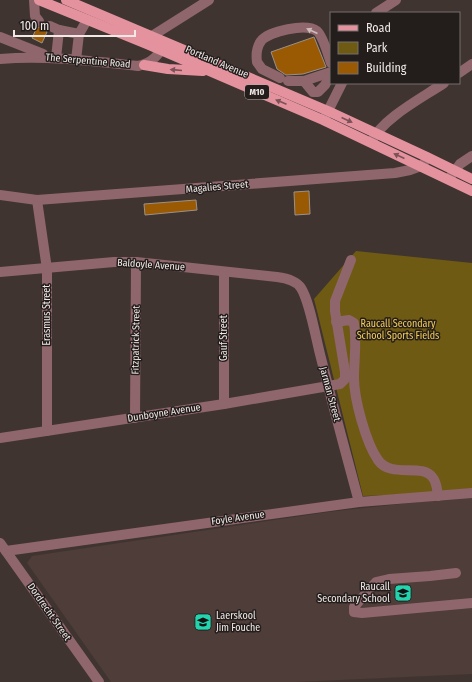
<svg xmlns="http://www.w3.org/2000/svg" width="472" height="682" font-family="'Fira Sans Condensed',sans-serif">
<rect width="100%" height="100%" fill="#403431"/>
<path fill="#4e3d38" d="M 472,496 L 472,674 L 296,682 L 111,682 L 27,563 L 32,556 L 328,512 Z"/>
<path fill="#6f5a14" d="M 356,251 L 472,263 L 472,492 L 363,496 L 314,299 Z"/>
<g fill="#9a5a04" stroke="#9b9188">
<path d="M 44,25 L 45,29 L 47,32 L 42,43 L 32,38 L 37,27 L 40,27 Z"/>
<path d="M 314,37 L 326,67 L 303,74 L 286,75 L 277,69 L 271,52 Z"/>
<path d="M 309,191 L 310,214 L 295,215 L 294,192 Z"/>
<path d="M 196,200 L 197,210 L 145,215 L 144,204 Z"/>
</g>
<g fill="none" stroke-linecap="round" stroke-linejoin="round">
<g stroke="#8f666c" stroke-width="10">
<path d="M 34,0 L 35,16 L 39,21"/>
<path d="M 376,13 L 396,0"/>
<path d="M 50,26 L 59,30 L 79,34 L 87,20"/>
<path d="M 0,37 L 43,54"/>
<path d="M 148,42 L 152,36 L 209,0"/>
<path d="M 56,58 L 59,30"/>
<path d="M 0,59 C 46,55 92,61 138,66 C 152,63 159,55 165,43"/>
<path d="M 76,60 L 79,34"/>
<path d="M 459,73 L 472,64"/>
<path d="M 280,78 L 262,69 L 257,62 C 256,55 256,48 261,41 C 269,31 306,23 317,31 C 323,36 328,55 331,63"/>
<path d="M 288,81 L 304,81 L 331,72"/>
<path d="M 304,81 L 313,92 L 318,92 L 325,85 L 331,73"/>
<path d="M 324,119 L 342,83"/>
<path d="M 372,141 C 383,118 422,98 444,83"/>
<path d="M 451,176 L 460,164 L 472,156"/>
<path d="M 0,195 L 37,200 L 395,173 L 410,170 L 421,166 L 424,163"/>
<path d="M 37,200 L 47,269 L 47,431"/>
<path d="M 0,272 L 114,262 L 136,262 L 277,277 C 285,278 296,280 301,288 C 310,302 316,340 321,358 C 333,406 346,454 359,502"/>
<path d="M 336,322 L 349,320 L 354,323 C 357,342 354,360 354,378 C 354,399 366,443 378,460 C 391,479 422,462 433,478 C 437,483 437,490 438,496"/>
<path d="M 224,404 L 224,272"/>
<path d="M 135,418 L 136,262"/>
<path d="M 0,438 L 224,404 L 340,384 L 345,379 L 345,372 L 335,311 L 335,301 L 351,260"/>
<path d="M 0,543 L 99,682"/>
<path d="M 6,551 L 359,502 L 472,493"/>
<path d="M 456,573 L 430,576 L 389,579 L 376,582 L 354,607 L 354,612 L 362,613 L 472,603"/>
</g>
<g stroke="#e5929f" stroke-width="10">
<path d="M 39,0 L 147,44 L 323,120 L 472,191"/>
<path d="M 66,0 L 328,111 L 427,157 L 472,179"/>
<path d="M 144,65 L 168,69 L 203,71"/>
</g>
</g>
<defs><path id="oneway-solid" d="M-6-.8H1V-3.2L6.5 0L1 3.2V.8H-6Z"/></defs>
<use fill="#cebbbc" href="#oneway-solid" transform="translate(312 31) rotate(-156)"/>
<g fill="#7a5257">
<use href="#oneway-solid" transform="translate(176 70) rotate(-175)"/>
<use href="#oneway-solid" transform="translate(281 102) rotate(-157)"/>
<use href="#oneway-solid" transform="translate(347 120) rotate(25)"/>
<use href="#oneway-solid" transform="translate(399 156) rotate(-155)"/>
</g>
<defs>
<g id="school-square" transform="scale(0.9)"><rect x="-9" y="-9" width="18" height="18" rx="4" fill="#23d5af" stroke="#231d1c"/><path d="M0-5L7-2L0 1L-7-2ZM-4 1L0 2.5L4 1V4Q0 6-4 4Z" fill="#111"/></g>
</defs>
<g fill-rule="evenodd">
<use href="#school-square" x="403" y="593"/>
<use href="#school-square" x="203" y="622"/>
</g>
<g text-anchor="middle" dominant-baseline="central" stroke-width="3" stroke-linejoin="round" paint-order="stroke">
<rect fill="#231d1c" stroke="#b2acaa" stroke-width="1" x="245" y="85" width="24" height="14" rx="3"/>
<g font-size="9" font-weight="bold" fill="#f0e9e7">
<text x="257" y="92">M10</text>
</g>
<g font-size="10" fill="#f0e9e7" stroke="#231d1c">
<text transform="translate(88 61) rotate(5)">The Serpentine Road</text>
<text transform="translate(217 62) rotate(23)">Portland Avenue</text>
<text transform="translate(217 187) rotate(-5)">Magalies Street</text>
<text transform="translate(151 265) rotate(4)">Baldoyle Avenue</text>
<text transform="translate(47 315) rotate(-90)">Erasmus Street</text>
<text transform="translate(224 338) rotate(-90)">Gauf Street</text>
<text transform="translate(136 340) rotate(-89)">Fitzpatrick Street</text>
<text transform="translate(330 394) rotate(75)">Jarman Street</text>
<text transform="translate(164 413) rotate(-9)">Dunboyne Avenue</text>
<text transform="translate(238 518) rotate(-8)">Foyle Avenue</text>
<text transform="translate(49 612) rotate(55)">Dordrecht Street</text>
</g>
<g font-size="10" fill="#f7cf50" stroke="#231d1c">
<text x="398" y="324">Raucall Secondary<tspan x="398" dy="12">School Sports Fields</tspan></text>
</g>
<g font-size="10" fill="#f0e9e7" stroke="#231d1c" text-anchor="end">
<text x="390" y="587">Raucall<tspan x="390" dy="12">Secondary School</tspan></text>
<text x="216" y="616" text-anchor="start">Laerskool<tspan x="216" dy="12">Jim Fouche</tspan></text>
</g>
</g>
<rect x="330" y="12" width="130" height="72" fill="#231d1c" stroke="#756f6d"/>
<rect x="338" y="25" width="20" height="6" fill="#e5929f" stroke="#756f6d"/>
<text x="366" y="32" font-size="12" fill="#f0e9e7">Road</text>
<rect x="338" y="42" width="20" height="12" fill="#6f5a14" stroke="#756f6d"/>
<text x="366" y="52" font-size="12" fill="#f0e9e7">Park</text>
<rect x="338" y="62" width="20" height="12" fill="#9a5a04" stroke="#756f6d"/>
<text x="366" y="72" font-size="12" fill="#f0e9e7">Building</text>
<path d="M14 30v6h121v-6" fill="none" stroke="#f0e9e7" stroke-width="2"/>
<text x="20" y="30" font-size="12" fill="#f0e9e7" stroke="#231d1c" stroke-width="3" paint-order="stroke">100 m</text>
</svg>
